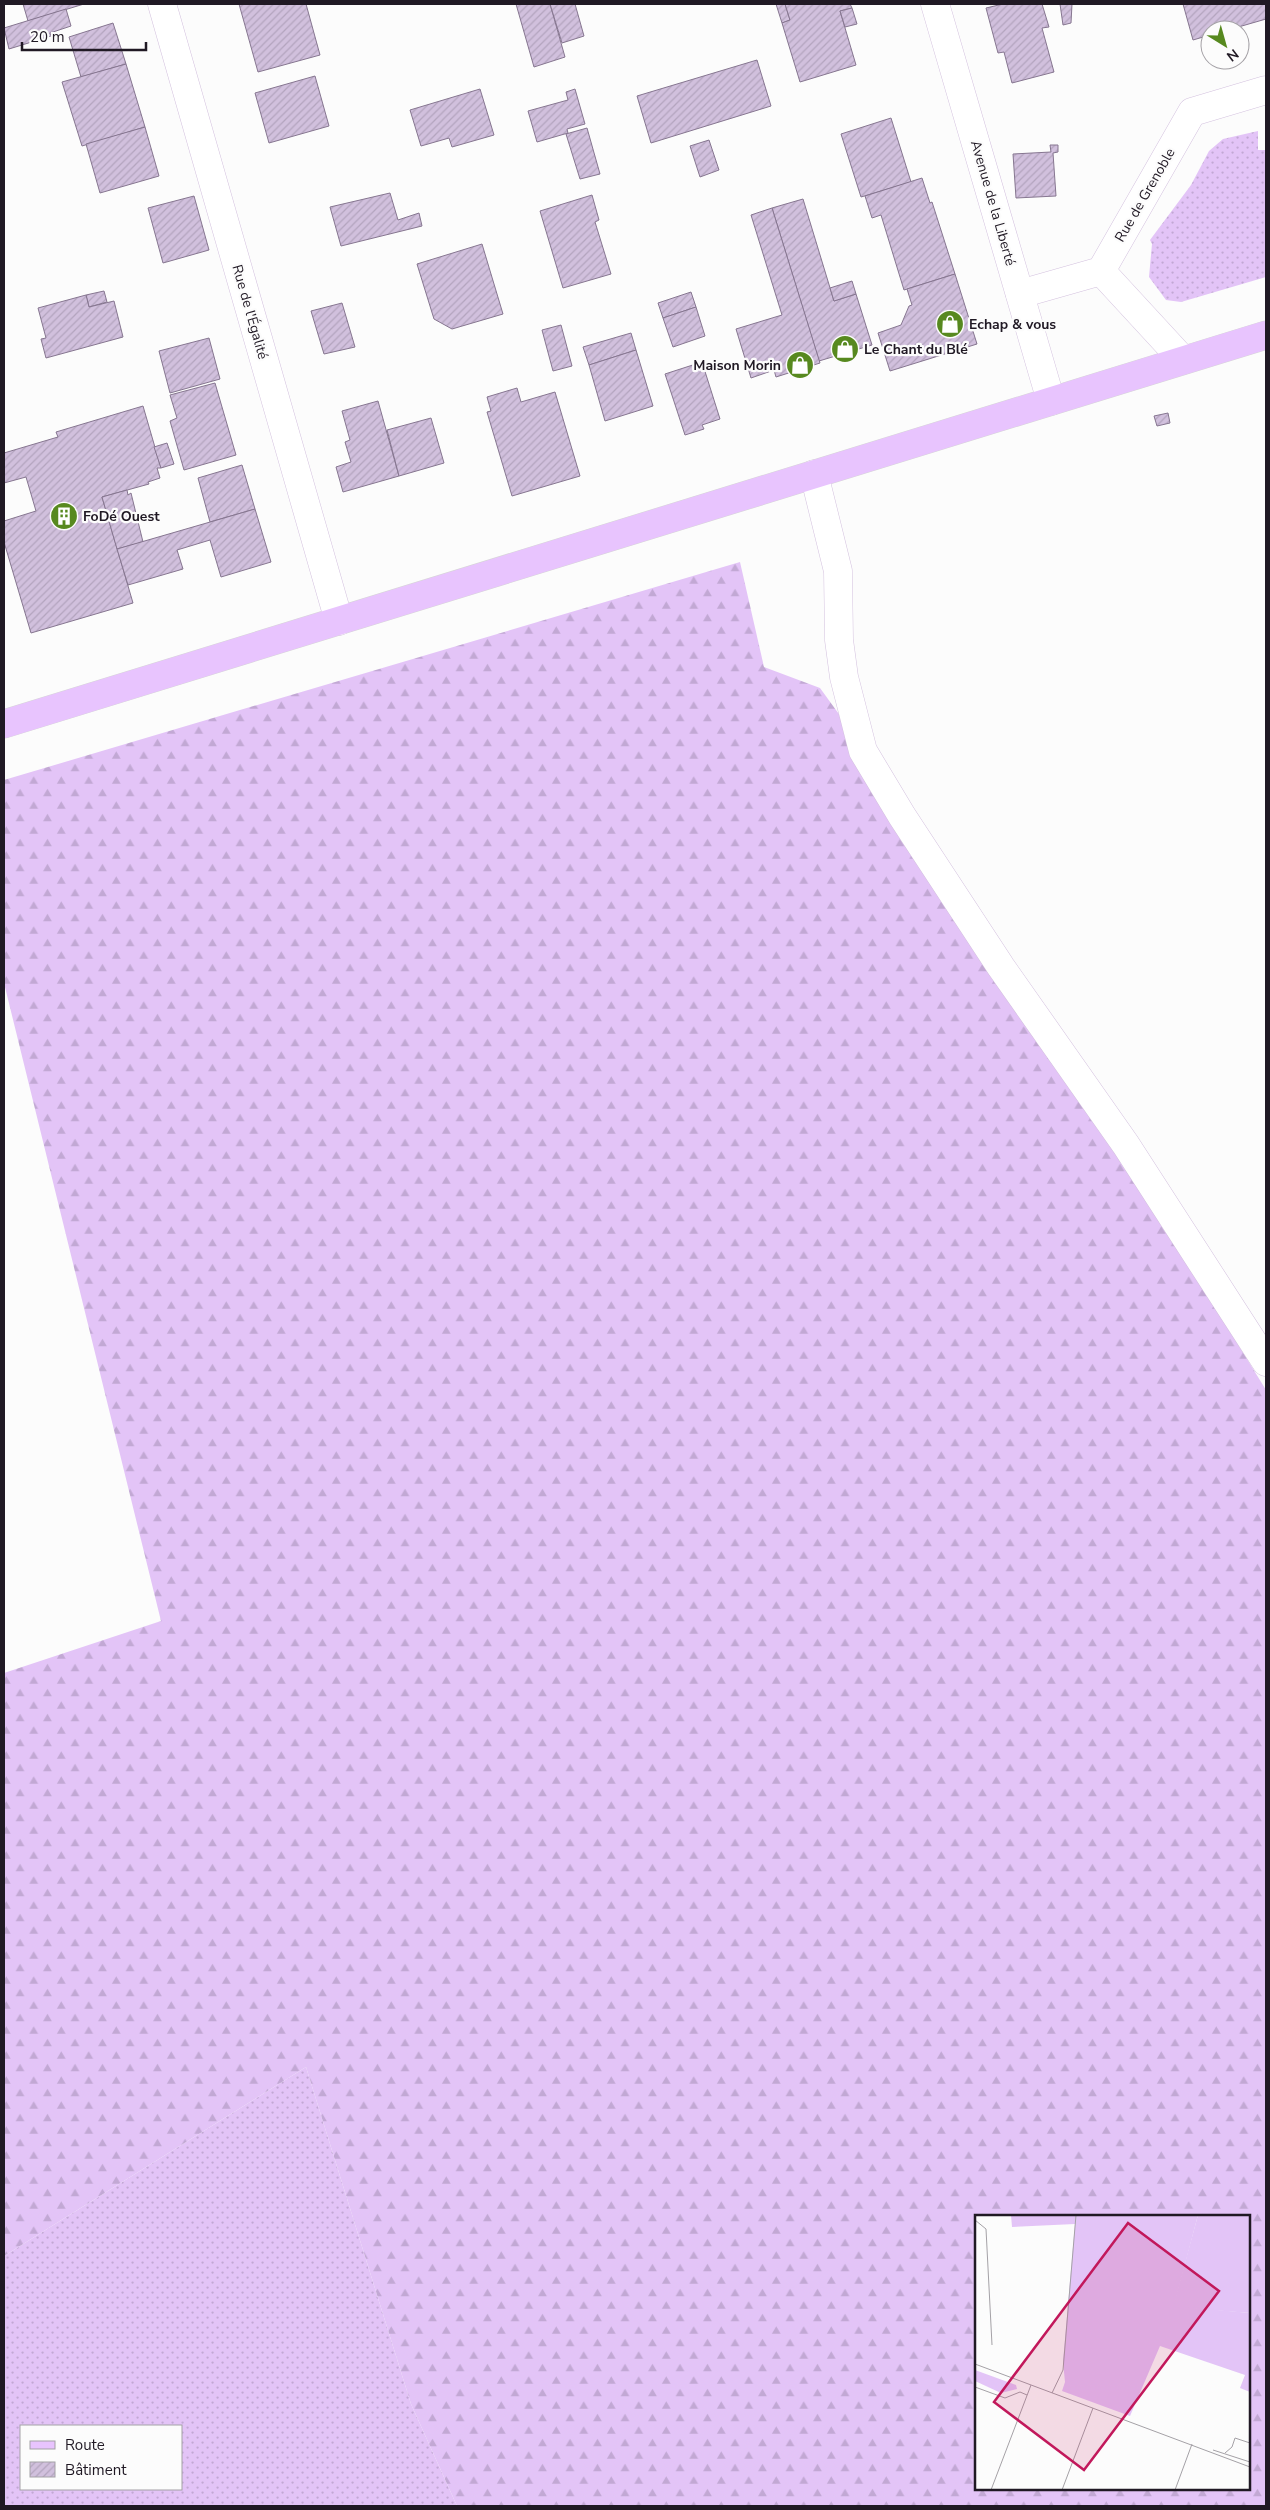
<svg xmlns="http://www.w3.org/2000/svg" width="1270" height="2510" font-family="'Nunito Sans',sans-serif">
<defs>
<pattern id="grass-dots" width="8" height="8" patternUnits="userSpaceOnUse" patternTransform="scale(1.25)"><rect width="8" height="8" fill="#e3c4f7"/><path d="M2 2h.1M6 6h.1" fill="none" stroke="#c2a8d4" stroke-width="1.8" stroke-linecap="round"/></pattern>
<pattern id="forest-firs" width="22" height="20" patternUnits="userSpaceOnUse" patternTransform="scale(1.25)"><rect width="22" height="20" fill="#e3c4f7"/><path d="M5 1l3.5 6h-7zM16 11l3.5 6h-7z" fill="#c2a8d4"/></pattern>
<pattern id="building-hatch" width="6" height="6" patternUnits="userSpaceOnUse" patternTransform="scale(1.25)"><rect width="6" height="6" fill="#d1c0dd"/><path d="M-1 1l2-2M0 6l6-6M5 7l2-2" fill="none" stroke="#b3a4be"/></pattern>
</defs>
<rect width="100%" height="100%" fill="#fcfcfc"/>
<g fill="url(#grass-dots)" fill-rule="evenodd">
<path d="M 1258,131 L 1258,150 L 1266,150 L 1266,277 L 1181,302 L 1166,300 L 1149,277 L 1152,244 L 1150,240 L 1191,185 L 1209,151 L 1223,139 Z"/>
<path d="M 306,2067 L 411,2404 L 457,2506 L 4,2506 L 4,2256 ZM 21,2426 L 181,2426 L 181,2489 L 21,2489 Z"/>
</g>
<path fill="url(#forest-firs)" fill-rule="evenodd" d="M 740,562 L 764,667 L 820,688 L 918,823 L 1266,1390 L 1266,2506 L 457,2506 L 411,2404 L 306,2067 L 4,2256 L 4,1673 L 161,1621 L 4,983 L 4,780 ZM 976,2216 L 1249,2216 L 1249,2489 L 976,2489 Z"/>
<g fill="url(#building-hatch)" stroke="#867690">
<path d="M 23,4 L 84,4 L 28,21 Z"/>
<path d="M 239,4 L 306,4 L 320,55 L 258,72 Z"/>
<path d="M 516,4 L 550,4 L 565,57 L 534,67 Z"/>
<path d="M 550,4 L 575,4 L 584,36 L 562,43 Z"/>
<path d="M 776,4 L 785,4 L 790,20 L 782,23 Z"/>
<path d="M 785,4 L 850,4 L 852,8 L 840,11 L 856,65 L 800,82 L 782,23 L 790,20 Z"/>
<path d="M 1003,4 L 1042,4 L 1049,27 L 1042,28 L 1054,72 L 1012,83 L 1004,52 L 998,53 L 986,8 Z"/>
<path d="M 1060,4 L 1072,4 L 1071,23 L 1063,25 Z"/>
<path d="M 1183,4 L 1266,4 L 1266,19 L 1228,30 L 1210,30 L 1210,35 L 1193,40 Z"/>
<path d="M 852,8 L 857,24 L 845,27 L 840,11 Z"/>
<path d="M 66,9 L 71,26 L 50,33 L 51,36 L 9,49 L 4,28 Z"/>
<path d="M 113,23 L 126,64 L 81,77 L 69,37 Z"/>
<path d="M 757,60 L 771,106 L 651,143 L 637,96 Z"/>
<path d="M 126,64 L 145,127 L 82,146 L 62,82 Z"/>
<path d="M 315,76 L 329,126 L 269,143 L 255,93 Z"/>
<path d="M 480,89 L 494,135 L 452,147 L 449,138 L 421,146 L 410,110 Z"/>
<path d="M 575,89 L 585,124 L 567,129 L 568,133 L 537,142 L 528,111 L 568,100 L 566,92 Z"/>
<path d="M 891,118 L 911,182 L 861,197 L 841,134 Z"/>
<path d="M 145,127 L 159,176 L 100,193 L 86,144 Z"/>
<path d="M 587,128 L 600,174 L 580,179 L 566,134 Z"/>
<path d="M 709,140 L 719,170 L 700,177 L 690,146 Z"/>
<path d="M 1050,145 L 1058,145 L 1058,152 L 1053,153 L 1056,196 L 1016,198 L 1013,154 L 1051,152 Z"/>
<path d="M 922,178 L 930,203 L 932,202 L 955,274 L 904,290 L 881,215 L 872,218 L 865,196 Z"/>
<path d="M 390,193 L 398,220 L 419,213 L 422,226 L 341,246 L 330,207 Z"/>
<path d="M 592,195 L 599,220 L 595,222 L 611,274 L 563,288 L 540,211 Z"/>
<path d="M 194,196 L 209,250 L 163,263 L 148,208 Z"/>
<path d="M 803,199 L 834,301 L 856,294 L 872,345 L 819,361 L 772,208 Z"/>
<path d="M 772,208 L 820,363 L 776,377 L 774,370 L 751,378 L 736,329 L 782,315 L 751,215 Z"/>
<path d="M 482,244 L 503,314 L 452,329 L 434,319 L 417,264 Z"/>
<path d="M 955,274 L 977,344 L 890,371 L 878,333 L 901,325 L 909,306 L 912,305 L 907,289 Z"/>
<path d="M 852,281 L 856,294 L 834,301 L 830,288 Z"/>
<path d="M 104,291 L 107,302 L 89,307 L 86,295 Z"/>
<path d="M 691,292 L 696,307 L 663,318 L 658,303 Z"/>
<path d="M 86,295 L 89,307 L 114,301 L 123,337 L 46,358 L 41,339 L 46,338 L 38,308 Z"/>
<path d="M 342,303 L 355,347 L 324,354 L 311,311 Z"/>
<path d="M 696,307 L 705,336 L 673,347 L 663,318 Z"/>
<path d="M 561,325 L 572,366 L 553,371 L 542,330 Z"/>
<path d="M 631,333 L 636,350 L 589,365 L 583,347 Z"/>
<path d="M 209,338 L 220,379 L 170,393 L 159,351 Z"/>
<path d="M 636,350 L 653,406 L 605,421 L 589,365 Z"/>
<path d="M 702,362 L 720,419 L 702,425 L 704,429 L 685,435 L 665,374 Z"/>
<path d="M 215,383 L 236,455 L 184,470 L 170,421 L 177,418 L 170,395 Z"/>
<path d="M 517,388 L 521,402 L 555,392 L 580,476 L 512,496 L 487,412 L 491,411 L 487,397 Z"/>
<path d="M 378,401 L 399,476 L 343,492 L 336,467 L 351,462 L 345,442 L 350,440 L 342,411 Z"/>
<path d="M 143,406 L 161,468 L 157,468 L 160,478 L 148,482 L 149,484 L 102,497 L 133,603 L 31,633 L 4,542 L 4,521 L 36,511 L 26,477 L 4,483 L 4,453 L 58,437 L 56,432 Z"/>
<path d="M 1168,413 L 1170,423 L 1157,426 L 1154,416 Z"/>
<path d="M 431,418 L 444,463 L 399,476 L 387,430 Z"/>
<path d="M 167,443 L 174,464 L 161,468 L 154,447 Z"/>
<path d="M 242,465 L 255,509 L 210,522 L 198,478 Z"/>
<path d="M 127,490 L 128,495 L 131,493 L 143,542 L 117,549 L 102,497 Z"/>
<path d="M 255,509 L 271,562 L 221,577 L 210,540 L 177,550 L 183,569 L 128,585 L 117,549 Z"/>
</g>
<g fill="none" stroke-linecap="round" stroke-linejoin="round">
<g stroke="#d4c2df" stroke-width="29">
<g id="minor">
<path d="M 162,4 L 339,621"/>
<path d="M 935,4 L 1051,401"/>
<path d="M 1101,271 L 1183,360"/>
<path d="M 1020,294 L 1101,271 L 1192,112 L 1266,90"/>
<path d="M 814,474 L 838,571 L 839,640 L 844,677 L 863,751 L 902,816 L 1001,967 L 1126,1145 L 1266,1362"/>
</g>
</g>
<g stroke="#d7d6d8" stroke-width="29">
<path id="major" d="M 4,724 L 1266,335"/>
</g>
<use href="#minor" stroke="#fff" stroke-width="28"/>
<use href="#major" stroke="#e8c4fe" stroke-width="28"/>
</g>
<defs>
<g id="shop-disc" transform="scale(1.4375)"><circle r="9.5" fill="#57891f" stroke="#fcfcfc"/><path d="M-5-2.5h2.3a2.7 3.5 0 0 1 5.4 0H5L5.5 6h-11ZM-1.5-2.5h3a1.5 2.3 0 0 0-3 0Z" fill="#fff"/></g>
<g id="building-disc" transform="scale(1.4375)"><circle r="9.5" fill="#57891f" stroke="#fcfcfc"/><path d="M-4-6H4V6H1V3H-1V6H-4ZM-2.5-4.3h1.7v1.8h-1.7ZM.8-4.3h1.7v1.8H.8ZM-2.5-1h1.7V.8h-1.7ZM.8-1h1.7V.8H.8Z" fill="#fff"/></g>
</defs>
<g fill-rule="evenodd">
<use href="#shop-disc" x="950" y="324"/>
<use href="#shop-disc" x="845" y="349"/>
<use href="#shop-disc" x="800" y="365"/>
<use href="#building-disc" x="64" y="516"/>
</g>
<g text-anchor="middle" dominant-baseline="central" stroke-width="4.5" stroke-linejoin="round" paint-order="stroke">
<g font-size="14" fill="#201924" stroke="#fcfcfc">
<text transform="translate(1145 195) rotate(-60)">Rue de Grenoble</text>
<text transform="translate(993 203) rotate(74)">Avenue de la Liberté</text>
<text transform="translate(250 312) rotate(74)">Rue de l'Égalité</text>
</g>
<g font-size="14" font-weight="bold" fill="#201924" stroke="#fcfcfc" text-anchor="start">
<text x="969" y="324">Echap &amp; vous</text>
<text x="864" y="349">Le Chant du Blé</text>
<text x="781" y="365" text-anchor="end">Maison Morin</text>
<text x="83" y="516">FoDé Ouest</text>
</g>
</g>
<g transform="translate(975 2215)">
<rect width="275" height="275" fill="#fcfcfc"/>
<path d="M 223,0 L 275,0 L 275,98 L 198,92 ZM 0,155 L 41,170 L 42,174 L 26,178 L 0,166 Z" fill="#e3c4f7"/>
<path d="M 36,0 L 223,0 L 199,91 L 275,98 L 275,177 L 265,173 L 270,160 L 185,131 L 155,201 L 87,176 L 90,167 L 88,147 L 100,9 L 37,12 Z" fill="#e3c4f7"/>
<path fill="none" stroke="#a4a1a6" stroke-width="1" d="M 0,5 L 11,14 L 17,130M 0,149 L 275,252M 0,172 L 30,183 L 45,177 L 52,180M 77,178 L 88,155 L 101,0M 238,235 L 275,247M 250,238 L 257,232 L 260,223 L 275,228M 16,275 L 56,170M 87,275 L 118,193M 200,275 L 217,229"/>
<path fill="#c2185b" fill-opacity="0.15" stroke="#c2185b" stroke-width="2.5" d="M 153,8 L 244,76 L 109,255 L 19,187 Z"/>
<rect width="275" height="275" fill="none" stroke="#201924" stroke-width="2.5"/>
</g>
<rect width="1270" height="2510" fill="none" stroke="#201924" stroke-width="10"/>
<rect x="20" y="2425" width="162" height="65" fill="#fcfcfc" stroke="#a4a1a6"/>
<rect x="30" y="2441" width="25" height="8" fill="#e8c4fe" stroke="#a4a1a6"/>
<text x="65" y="2450" font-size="15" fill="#201924">Route</text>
<rect x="30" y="2462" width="25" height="15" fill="url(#building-hatch)" stroke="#a4a1a6"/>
<text x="65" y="2475" font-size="15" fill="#201924">Bâtiment</text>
<g transform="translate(1225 45) rotate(143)"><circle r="24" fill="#fcfcfc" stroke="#a4a1a6"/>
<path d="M0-4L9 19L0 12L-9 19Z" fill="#57891f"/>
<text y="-8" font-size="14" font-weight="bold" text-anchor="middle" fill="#201924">N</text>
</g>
<path d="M22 42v8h124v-8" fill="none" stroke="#201924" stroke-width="2.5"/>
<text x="30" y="42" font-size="15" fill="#201924" stroke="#fcfcfc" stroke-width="4" paint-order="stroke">20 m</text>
</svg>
